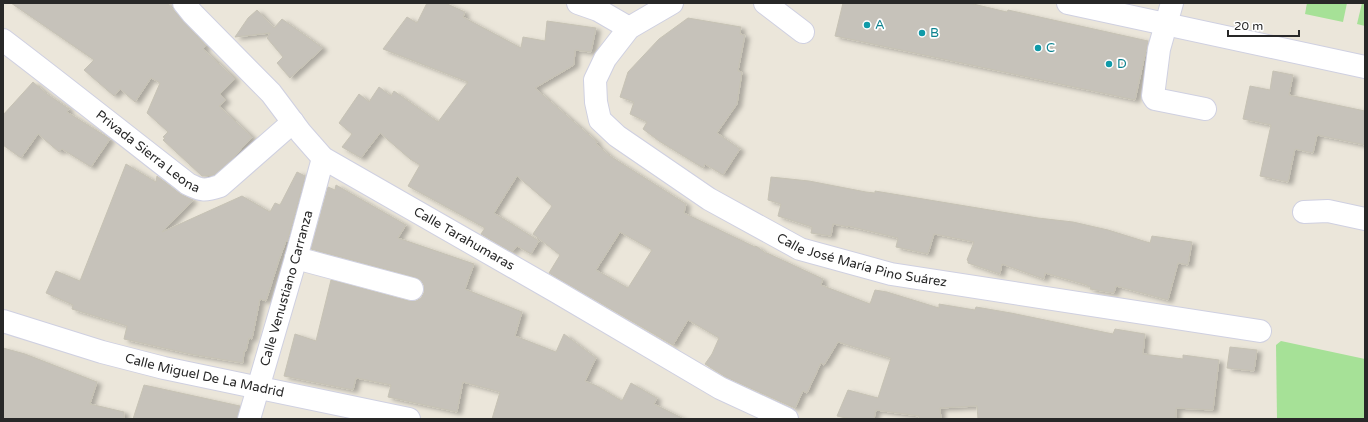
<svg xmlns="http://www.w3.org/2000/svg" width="1368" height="422" font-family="'Varela Round',sans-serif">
<defs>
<filter id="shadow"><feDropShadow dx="4.5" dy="2.5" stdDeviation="2" flood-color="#0004"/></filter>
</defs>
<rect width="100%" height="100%" fill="#ebe6da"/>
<g fill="#a6e197">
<path d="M 1307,3 L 1347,3 L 1343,22 L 1305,14 Z"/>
<path d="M 1362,3 L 1365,3 L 1365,26 L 1357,24 Z"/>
<path d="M 1281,341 L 1365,359 L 1365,419 L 1277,419 L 1276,345 Z"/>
</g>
<g fill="#c6c2ba" stroke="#c6c2b4" fill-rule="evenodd" filter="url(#shadow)">
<path d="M 11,3 L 167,3 L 206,46 L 203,49 L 235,79 L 220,94 L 226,100 L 219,106 L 252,137 L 230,161 L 214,175 L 202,176 L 163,140 L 165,138 L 163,137 L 168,132 L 147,113 L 160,83 L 151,78 L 135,102 L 120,89 L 114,96 L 84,70 L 94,60 Z"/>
<path d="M 427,3 L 445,3 L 465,12 L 463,17 L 521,48 L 523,37 L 545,41 L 547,21 L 596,28 L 591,52 L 575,50 L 574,65 L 535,88 L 597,142 L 596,144 L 610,156 L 686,204 L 684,213 L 755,247 L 756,246 L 767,254 L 767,253 L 823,279 L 821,285 L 870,304 L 875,290 L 887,292 L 939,308 L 939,304 L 975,310 L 976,307 L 1011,313 L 1113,334 L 1115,329 L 1145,334 L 1143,354 L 1183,359 L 1183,355 L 1219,360 L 1213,410 L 1176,408 L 1176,419 L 978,419 L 977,406 L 940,408 L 941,419 L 919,419 L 919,416 L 876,410 L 874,419 L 851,419 L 837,416 L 848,390 L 878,398 L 891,358 L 838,342 L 824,365 L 821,363 L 807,393 L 803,391 L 795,408 L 726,377 L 705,364 L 712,354 L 719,338 L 688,320 L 673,345 L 549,273 L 560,255 L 533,234 L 552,206 L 517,176 L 494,213 L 539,241 L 531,254 L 517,246 L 512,252 L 481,234 L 485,228 L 408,186 L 420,165 L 410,159 L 380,133 L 361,158 L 342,147 L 352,134 L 339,123 L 359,94 L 369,102 L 379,87 L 391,96 L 394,91 L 438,122 L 468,82 L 383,49 L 407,17 L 417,23 ZM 620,232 L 652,250 L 628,288 L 596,270 Z"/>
<path d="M 843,3 L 969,3 L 1007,12 L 1008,10 L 1148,41 L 1135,100 L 835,36 Z"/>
<path d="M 257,10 L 274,28 L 282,19 L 323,48 L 290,78 L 277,63 L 283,57 L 267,38 L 270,33 L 235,37 L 248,18 Z"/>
<path d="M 688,18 L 741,27 L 740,34 L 745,35 L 738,71 L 742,72 L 737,104 L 717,133 L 740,149 L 723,175 L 705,164 L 703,168 L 659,141 L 643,129 L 647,122 L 630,114 L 634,102 L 620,97 L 628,72 L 659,39 Z"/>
<path d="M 1273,71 L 1293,75 L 1289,95 L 1365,111 L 1365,145 L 1317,135 L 1313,153 L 1295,149 L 1288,182 L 1260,176 L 1271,125 L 1243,119 L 1250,86 L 1270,90 Z"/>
<path d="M 33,82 L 47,94 L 69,109 L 67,112 L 110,139 L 91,167 L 62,149 L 59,152 L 38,134 L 21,158 L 3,145 L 3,115 Z"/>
<path d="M 126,164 L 156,182 L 157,176 L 180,194 L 193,200 L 162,232 L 242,196 L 270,212 L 275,203 L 280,205 L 297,172 L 305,176 L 287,242 L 286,241 L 279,260 L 266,301 L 260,299 L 252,339 L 249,338 L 246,351 L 244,351 L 243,363 L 190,354 L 124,339 L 127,326 L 72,309 L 73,305 L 46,293 L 56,271 L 80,281 Z"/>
<path d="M 771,177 L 809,181 L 866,192 L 875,193 L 875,191 L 1038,218 L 1073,222 L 1108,230 L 1150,243 L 1152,236 L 1192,242 L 1188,265 L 1178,263 L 1168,300 L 1116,286 L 1114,293 L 1090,289 L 1091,287 L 1087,286 L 1087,285 L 1045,273 L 1044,279 L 1002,264 L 1000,274 L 968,263 L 968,261 L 967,260 L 974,242 L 934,234 L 928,254 L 896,247 L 898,238 L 848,226 L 848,227 L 833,224 L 831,236 L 811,233 L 812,227 L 778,216 L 781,204 L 768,200 Z"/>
<path d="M 336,185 L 406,225 L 398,238 L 474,264 L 465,289 L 522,312 L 515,336 L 556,352 L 564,334 L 596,358 L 585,381 L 597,386 L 622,401 L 631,383 L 657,398 L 654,404 L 684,419 L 492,419 L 500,392 L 463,382 L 457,412 L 388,397 L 391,385 L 356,378 L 353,390 L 284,376 L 295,334 L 316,341 L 331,280 L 409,301 L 416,301 L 421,298 L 424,293 L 424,285 L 421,280 L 415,277 L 311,249 L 328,187 L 335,190 Z"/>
<path d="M 1230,347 L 1257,350 L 1254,371 L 1227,368 Z"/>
<path d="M 3,348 L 25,354 L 97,382 L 90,404 L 124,412 L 124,419 L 3,419 Z"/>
<path d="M 144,385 L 240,406 L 237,419 L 133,419 Z"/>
</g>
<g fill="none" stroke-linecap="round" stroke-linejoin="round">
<g stroke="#cfd0e1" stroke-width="24">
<g id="minor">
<path id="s1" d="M 184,3 L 192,13 L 271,93 L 301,133 L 323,158 L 557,292 L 720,388 L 787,419"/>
<path d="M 578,3 L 598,10 L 629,28"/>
<path id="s2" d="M 672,3 L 629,28 L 605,59 L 595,80 L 596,102 L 600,120 L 617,136 L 709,199 L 800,249 L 891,274 L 1260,331"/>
<path d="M 765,3 L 803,32"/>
<path d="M 1068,3 L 1365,67"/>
<path d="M 1172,3 L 1159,49 L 1153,96 L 1155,99 L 1205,109"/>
<path id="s3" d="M 3,40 C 65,87 126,136 188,184 C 202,191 205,191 220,186 L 293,122"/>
<path d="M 1304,212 L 1328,211 L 1365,219"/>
<path d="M 296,258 L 412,289"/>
<path id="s4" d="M 3,321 L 102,352 L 164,368 L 409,419"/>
<path id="s5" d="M 249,419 L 296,258 L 323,158"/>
</g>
</g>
<use href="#minor" stroke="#fff" stroke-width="22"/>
</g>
<g fill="#0f9aa8" stroke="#fff" stroke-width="1.5">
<circle cx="867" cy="25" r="4"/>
<circle cx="922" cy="33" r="4"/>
<circle cx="1038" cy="48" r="4"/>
<circle cx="1109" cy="64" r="4"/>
</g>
<g text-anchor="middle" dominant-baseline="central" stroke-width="3.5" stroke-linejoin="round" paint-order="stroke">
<g font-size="13" fill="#0d838f" stroke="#fff" text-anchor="start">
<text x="875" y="25">A</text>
<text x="930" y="33">B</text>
<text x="1046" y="48">C</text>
<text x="1117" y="64">D</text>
</g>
<g font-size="13" fill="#282828" stroke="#fff">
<text stroke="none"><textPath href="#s3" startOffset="183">Privada Sierra Leona</textPath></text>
<text stroke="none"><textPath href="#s1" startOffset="371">Calle Tarahumaras</textPath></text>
<text stroke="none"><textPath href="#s2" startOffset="454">Calle José María Pino Suárez</textPath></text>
<text stroke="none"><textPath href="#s5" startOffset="136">Calle Venustiano Carranza</textPath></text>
<text stroke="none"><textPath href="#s4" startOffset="209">Calle Miguel De La Madrid</textPath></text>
</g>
</g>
<rect width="1368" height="422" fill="none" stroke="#282828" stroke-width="8"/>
<path d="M1228 30v6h71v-6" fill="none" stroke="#282828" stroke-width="2"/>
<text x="1234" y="30" font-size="12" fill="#282828" stroke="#ffffff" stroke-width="3" paint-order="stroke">20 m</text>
</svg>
